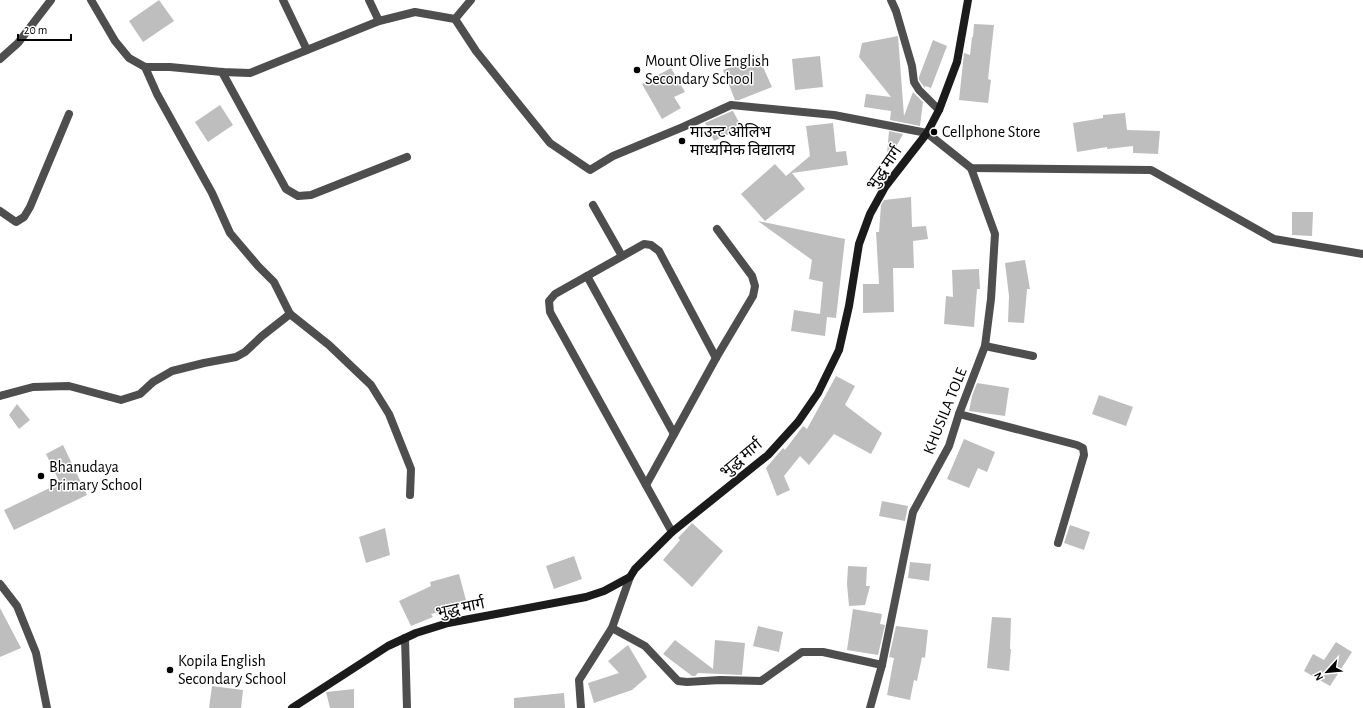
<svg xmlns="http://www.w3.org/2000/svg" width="1363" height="708" font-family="'Alegreya Sans','Noto Sans Devanagari',sans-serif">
<rect width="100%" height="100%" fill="#fff"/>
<g fill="#bebebe">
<path d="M 159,0 L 174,21 L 143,42 L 129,21 Z"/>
<path d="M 974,24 L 994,25 L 988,79 L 991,80 L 988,103 L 959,100 L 964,53 L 970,55 L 972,37 L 973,37 Z"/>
<path d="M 898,36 L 904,116 L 913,92 L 923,102 L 920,126 L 890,120 L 891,111 L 864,107 L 866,94 L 891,97 L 859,57 L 862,43 Z"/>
<path d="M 933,40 L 947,46 L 931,88 L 925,86 L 925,88 L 919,80 L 919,77 Z"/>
<path d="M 758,56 L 772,87 L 739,100 L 735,100 L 723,70 Z"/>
<path d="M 820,56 L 823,87 L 795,90 L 792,59 Z"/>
<path d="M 671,68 L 685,92 L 674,97 L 681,108 L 662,119 L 642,84 Z"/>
<path d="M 220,105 L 233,125 L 208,142 L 195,122 Z"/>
<path d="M 732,111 L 733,111 L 742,128 L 714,141 L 705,123 Z"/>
<path d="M 1125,113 L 1127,130 L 1160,131 L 1158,154 L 1133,153 L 1133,146 L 1107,149 L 1107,147 L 1077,152 L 1073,123 L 1103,118 L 1103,115 Z"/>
<path d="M 833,123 L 836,152 L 846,151 L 848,165 L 792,173 L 805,189 L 765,221 L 741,194 L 775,164 L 786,176 L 810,156 L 806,126 Z"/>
<path d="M 889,131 L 903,134 L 886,165 Z"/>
<path d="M 911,197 L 912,227 L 926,226 L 928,239 L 913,241 L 914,268 L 893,268 L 894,312 L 863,313 L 863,284 L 879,284 L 876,232 L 879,232 L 881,205 L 884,200 Z"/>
<path d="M 1292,212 L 1313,212 L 1312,236 L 1292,235 Z"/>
<path d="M 758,221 L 845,239 L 836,318 L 827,317 L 825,336 L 791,331 L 794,310 L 820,314 L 823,282 L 809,279 L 812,260 Z"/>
<path d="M 1025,260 L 1030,289 L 1027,289 L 1024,323 L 1008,322 L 1009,296 L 1005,263 Z"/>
<path d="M 979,269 L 980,289 L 977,289 L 974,327 L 944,324 L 946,296 L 953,297 L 952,270 Z"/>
<path d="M 836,376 L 855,386 L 845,405 L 882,433 L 871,454 L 834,434 L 809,465 L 800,456 L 784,476 L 790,490 L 777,496 L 766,468 L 783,448 L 785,450 L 803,426 L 807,429 Z"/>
<path d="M 977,383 L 1009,388 L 1005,416 L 969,411 L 972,396 Z"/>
<path d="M 1099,395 L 1133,407 L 1126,426 L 1092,414 Z"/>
<path d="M 17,404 L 30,420 L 19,429 L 9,415 Z"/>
<path d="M 964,439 L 995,452 L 987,472 L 978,468 L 969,488 L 947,479 Z"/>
<path d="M 63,445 L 87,495 L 14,530 L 4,510 L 60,483 L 46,454 Z"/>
<path d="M 882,501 L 908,506 L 905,521 L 879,516 Z"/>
<path d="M 692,523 L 723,551 L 692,587 L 663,560 L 680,540 L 678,538 Z"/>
<path d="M 1070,525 L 1090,532 L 1084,550 L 1064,543 Z"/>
<path d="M 385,528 L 390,555 L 366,563 L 359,537 Z"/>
<path d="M 574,556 L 582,579 L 554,589 L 546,566 Z"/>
<path d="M 910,562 L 931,564 L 929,581 L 908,578 Z"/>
<path d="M 848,566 L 867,567 L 866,586 L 870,586 L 865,605 L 849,606 L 847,584 Z"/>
<path d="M 459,574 L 467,604 L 431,614 L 433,617 L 411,626 L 399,601 L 431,586 L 430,582 Z"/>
<path d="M 0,608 L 21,648 L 0,657 Z"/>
<path d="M 853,609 L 882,614 L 880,624 L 885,625 L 878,655 L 847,650 Z"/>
<path d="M 992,617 L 1011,618 L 1010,649 L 1011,649 L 1009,671 L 987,668 Z"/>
<path d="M 758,626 L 783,632 L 779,652 L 753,646 Z"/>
<path d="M 896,626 L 928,630 L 925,658 L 922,657 L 917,681 L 914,680 L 910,700 L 887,695 L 894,658 L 889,657 Z"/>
<path d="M 675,640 L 713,669 L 715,640 L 745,643 L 742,675 L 698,673 L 695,676 L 692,676 L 663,654 Z"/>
<path d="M 1336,642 L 1352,652 L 1330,686 L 1304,671 L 1313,654 L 1324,660 Z"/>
<path d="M 628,645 L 647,677 L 632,690 L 594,703 L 588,683 L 619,673 L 608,661 Z"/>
<path d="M 212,686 L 243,690 L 241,708 L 209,708 Z"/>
<path d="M 354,689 L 354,708 L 330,708 L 326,692 Z"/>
<path d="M 564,693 L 565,708 L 514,708 L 514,698 Z"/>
</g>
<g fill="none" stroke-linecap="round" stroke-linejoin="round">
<g stroke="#4e4e4e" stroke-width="8">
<path d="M 91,0 L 115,41 L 129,58 L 145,67 L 170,67 L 222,72 L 250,73 L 379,21 L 415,12 L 455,19"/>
<path d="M 283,0 L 307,50"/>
<path d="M 369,0 L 379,21"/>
<path d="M 471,0 L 455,19 L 476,51 L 550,143 L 590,170 L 613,156 L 683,127 L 731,105 L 834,115 L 927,133 L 971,168 L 1151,170 L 1274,239 L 1363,254"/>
<path d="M 891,0 L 896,11 L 912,66 L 914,82 L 919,90 L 939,110"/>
<path d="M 0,59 L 18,43 L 51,0"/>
<path d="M 145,67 L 157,94 L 212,193 L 230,233 L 258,266 L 274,282 L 290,314 L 329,345 L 371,385 L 389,414 L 411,469 L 410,495"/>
<path d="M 222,72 L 286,189 L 298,196 L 311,195 L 407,157"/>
<path d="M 593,205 L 622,256"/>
<path d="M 0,211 L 16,222 L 24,217 L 30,207 L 69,114"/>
<path d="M 587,276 L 674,434"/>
<path d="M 985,346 L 1033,356"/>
<path d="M 0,396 L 33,387 L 69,386 L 121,400 L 140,394 L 153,382 L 172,371 L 204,363 L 236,357 L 245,352 L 262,336 L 290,314"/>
<path d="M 959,414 L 1077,445 L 1083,448 L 1084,455 L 1058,543"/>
<path d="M 646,485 L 716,358 L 753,296 L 755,286 L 752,276 L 717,229"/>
<path d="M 672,532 L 550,312 L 549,301 L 555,294 L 644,244 L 651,245 L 659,251 L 716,358"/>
<path d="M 0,584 L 17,606 L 36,653 L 47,708"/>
<path d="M 612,628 L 645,646 L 678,681 L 687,682 L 720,680 L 761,681 L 802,652 L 823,652 L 882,665"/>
<path d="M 405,638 L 407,708"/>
<path d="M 581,708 L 579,680 L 612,628 L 630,577"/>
<path d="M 870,708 L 882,665 L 913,512 L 949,446 L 959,414 L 985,346 L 991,299 L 995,234 L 971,168"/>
</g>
<path stroke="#1b1b1b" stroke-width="8" d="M 292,708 L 388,646 L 416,633 L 448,623 L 586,597 L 604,591 L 630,577 L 635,569 L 672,532 L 768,455 L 798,422 L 818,393 L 839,350 L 849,306 L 859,244 L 870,214 L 885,187 L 927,133 L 939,110 L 957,62 L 968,0"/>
</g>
<g fill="#000" stroke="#fff" stroke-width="1.5">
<circle cx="637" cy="70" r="4"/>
<circle cx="934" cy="132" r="4"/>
<circle cx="682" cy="141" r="4"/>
<circle cx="41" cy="476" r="4"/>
<circle cx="170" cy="670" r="4"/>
</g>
<g text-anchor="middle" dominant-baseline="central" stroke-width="3" stroke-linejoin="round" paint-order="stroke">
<g font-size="16" fill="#000" stroke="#fff" text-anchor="start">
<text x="645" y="61">Mount Olive English<tspan x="645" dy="18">Secondary School</tspan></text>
<text x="690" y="132">माउन्ट ओलिभ<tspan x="690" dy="18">माध्यमिक विद्यालय</tspan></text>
<text x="942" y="132">Cellphone Store</text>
<text x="49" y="467">Bhanudaya<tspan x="49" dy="18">Primary School</tspan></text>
<text x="178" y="661">Kopila English<tspan x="178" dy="18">Secondary School</tspan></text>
</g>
<g font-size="16" fill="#000" stroke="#fff">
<text transform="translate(884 168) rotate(-55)">भुद्ध मार्ग</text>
<text transform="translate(945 411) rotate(-68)">KHUSILA TOLE</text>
<text transform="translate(741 458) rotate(-40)">भुद्ध मार्ग</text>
<text transform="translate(460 608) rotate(-12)">भुद्ध मार्ग</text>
</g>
</g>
<g transform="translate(1327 672) rotate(243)" stroke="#ffffff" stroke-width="3" paint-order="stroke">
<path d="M0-3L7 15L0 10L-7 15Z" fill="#000000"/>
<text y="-6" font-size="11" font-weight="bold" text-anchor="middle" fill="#000000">N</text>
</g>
<path d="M18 34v6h53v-6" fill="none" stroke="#000000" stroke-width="2"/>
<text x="24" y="34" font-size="12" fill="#000000" stroke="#ffffff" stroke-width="3" paint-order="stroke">20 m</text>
</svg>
